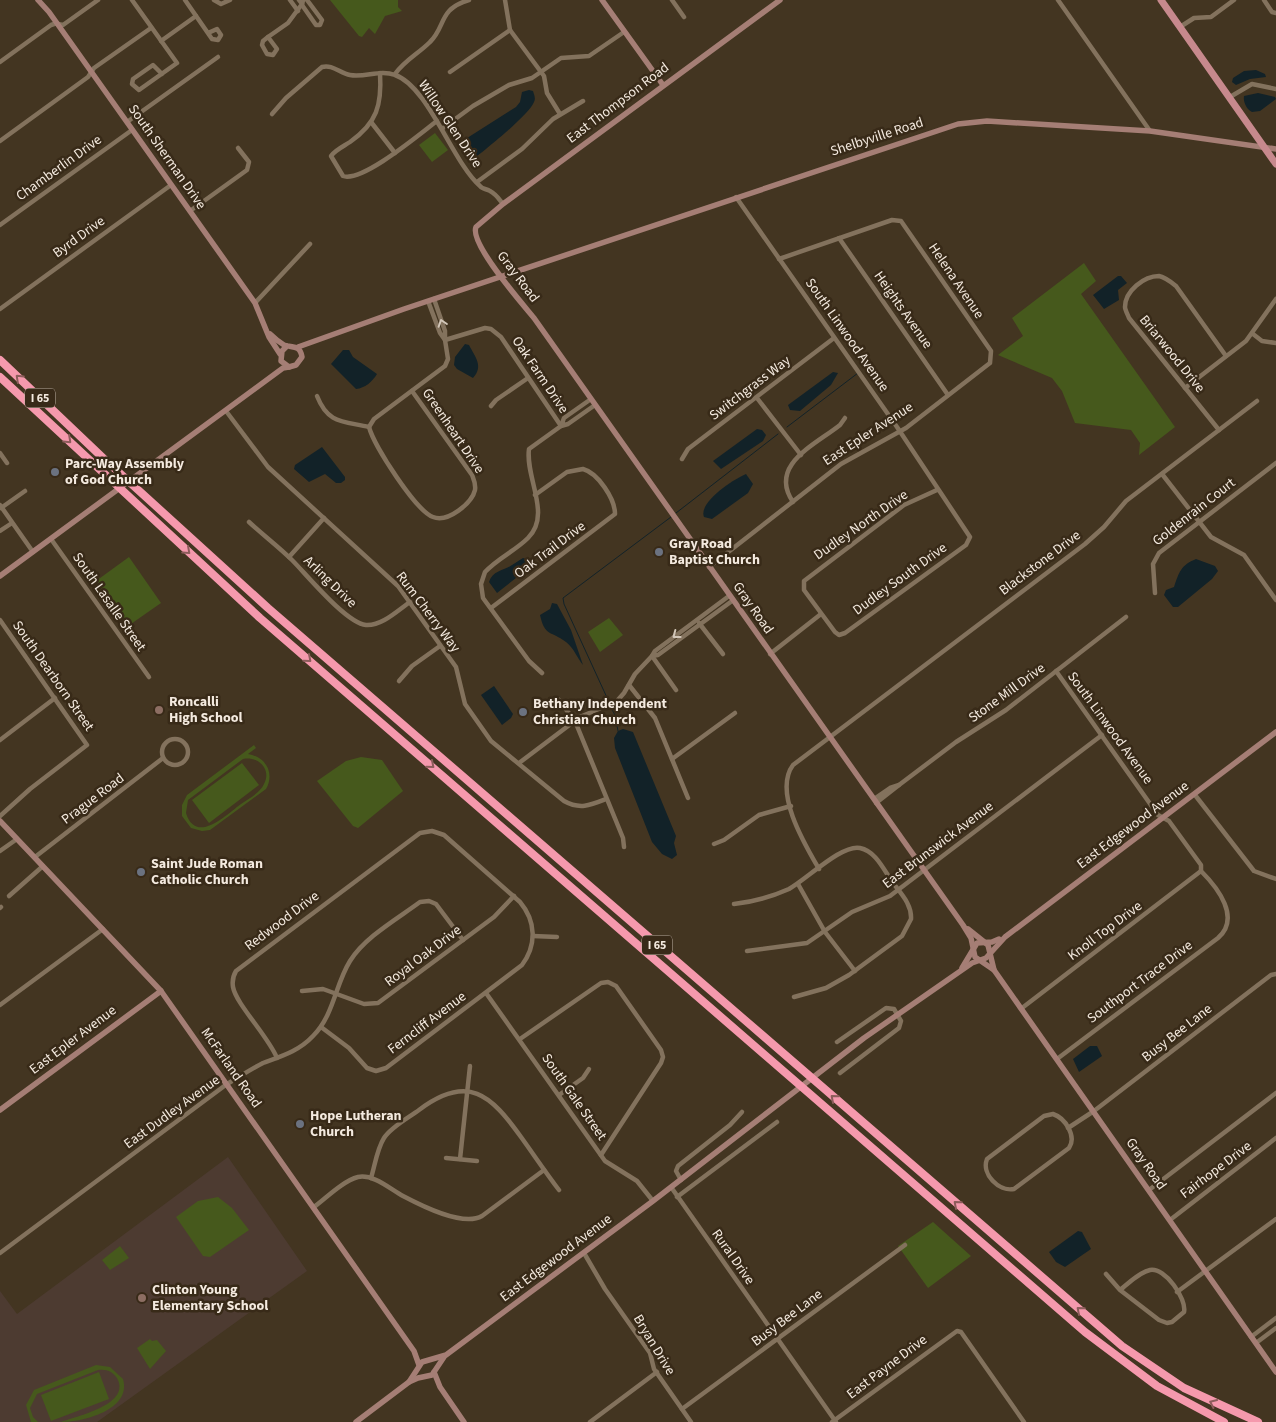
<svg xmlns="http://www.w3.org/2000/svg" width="1276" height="1422" font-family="'Source Sans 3',sans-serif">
<rect width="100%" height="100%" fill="#433521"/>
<path fill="#4d3b31" d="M 228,1157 L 307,1271 L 97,1422 L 0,1422 L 0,1291 L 17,1314 Z"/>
<g fill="#46591c" fill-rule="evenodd">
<path d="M 330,0 L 398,0 L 398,7 L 402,11 L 385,16 L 375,34 L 369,28 L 362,37 L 359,36 Z"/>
<path d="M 435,133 L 448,150 L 432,162 L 419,145 Z"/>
<path d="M 1084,263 L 1096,281 L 1081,294 L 1175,427 L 1139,455 L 1140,443 L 1131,430 L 1075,423 L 1062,391 L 1052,378 L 998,355 L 1023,336 L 1012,318 Z"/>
<path d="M 129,557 L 161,603 L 128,626 L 96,581 Z"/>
<path d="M 609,618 L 623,635 L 600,652 L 588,632 Z"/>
<path d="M 254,745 L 256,748 L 248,754 C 266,757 275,773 266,789 L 210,830 L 202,831 L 191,828 L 182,816 L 182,805 L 187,795 ZM 243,759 C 258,756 272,769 264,784 C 260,793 248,799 241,804 C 226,815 196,845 186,813 L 188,800 Z"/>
<path d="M 361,757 L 382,760 L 403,791 L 358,828 L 353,826 L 317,781 L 346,761 Z"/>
<path d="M 242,763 L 259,785 L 209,823 L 192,800 Z"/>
<path d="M 218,1197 L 232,1208 L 249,1230 L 210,1257 L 203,1256 L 176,1217 L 198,1201 Z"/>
<path d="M 933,1222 L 971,1256 L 928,1288 L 898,1246 Z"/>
<path d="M 120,1246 L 129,1258 L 110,1270 L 102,1260 Z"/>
<path d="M 150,1339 L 152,1341 L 157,1340 L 166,1351 L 150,1369 L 137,1348 Z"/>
<path d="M 96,1365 L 110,1367 L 123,1379 C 132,1410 83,1422 61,1422 C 77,1416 129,1405 118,1380 C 114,1372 107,1369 98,1370 L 37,1394 L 30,1408 L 33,1417 L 38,1422 L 31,1422 L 26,1405 L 34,1390 Z"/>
<path d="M 99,1372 L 109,1399 L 51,1421 L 41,1395 Z"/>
</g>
<g fill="#122228">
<path d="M 1256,70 L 1265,74 L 1266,77 L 1250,79 L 1236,85 L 1232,82 L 1233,78 L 1244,71 Z"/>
<path d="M 529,90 L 533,91 C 534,95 536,98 534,102 C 529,115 484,151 471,161 L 468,160 L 461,145 L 464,140 L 516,107 L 520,102 L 522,92 Z"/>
<path d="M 1258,93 L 1275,97 L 1276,99 L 1260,111 L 1252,112 C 1247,109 1243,103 1244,96 Z"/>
<path d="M 1118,276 L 1121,276 L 1127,283 L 1118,290 L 1119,300 L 1104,309 L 1093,295 Z"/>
<path d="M 465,344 L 469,345 C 475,357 484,366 473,378 L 457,369 L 454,365 L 455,357 Z"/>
<path d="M 343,350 L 349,350 L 353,357 L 377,374 C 372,382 365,388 356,389 L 331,364 Z"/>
<path d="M 833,372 L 838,373 L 831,385 L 800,411 L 790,410 L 788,405 Z"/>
<path d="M 757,429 L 762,430 L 766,435 L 763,441 L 721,469 L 713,461 Z"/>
<path d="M 322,447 L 345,477 L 345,480 L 341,483 L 336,483 L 325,474 L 309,482 L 294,469 L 295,465 Z"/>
<path d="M 746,474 L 753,484 L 748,493 L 712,519 L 704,517 C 698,502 734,479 746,474 Z"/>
<path d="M 523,558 L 529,560 L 530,567 L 497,593 L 489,582 C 493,570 504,571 512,565 C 516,563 519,560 523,558 Z"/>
<path d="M 1196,559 L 1215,566 L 1218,571 L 1212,579 L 1178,607 L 1173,607 L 1164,595 L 1166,590 L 1174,587 C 1179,572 1181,565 1196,559 Z"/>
<path d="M 552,603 L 557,604 L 571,630 L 583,665 C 577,658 574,648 566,642 C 550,630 545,637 540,615 L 550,609 Z"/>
<path d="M 494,686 L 513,714 L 511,718 L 502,725 L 481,695 Z"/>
<path d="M 623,729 L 633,732 L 676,836 L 674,843 L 677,855 L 672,859 L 662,854 L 652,842 L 615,748 L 614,738 L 618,731 Z"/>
<path d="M 1090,1046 L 1097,1046 L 1102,1056 L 1079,1072 L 1073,1059 Z"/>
<path d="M 1078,1231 L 1082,1232 L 1091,1249 L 1065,1267 L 1056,1262 L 1049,1252 Z"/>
</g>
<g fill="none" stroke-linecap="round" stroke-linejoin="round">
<g stroke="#122228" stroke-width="1">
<path d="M 787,427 L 858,373"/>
<path d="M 676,513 L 778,434"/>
<path d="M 609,702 L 564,604 L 563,598 L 671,517"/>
<path d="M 610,706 L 615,715 L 618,731"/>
</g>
<g stroke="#83725d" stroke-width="4.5">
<path d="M 132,0 L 177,63 L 139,90 L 132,84 L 133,79 L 153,65 L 162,74"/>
<path d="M 185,0 L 212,39 L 218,40 L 221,35 L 217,29 L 208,33"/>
<path d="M 214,0 L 221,4 L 230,0"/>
<path d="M 290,0 L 298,11"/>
<path d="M 303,0 L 302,5 L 316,25 L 320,25 L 322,20 L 307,0"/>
<path d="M 505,0 L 510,30 L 544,76 L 547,93 L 560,114"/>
<path d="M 672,0 L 684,17"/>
<path d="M 1058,0 L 1150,131"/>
<path d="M 1264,0 L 1272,12 L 1276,13"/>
<path d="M 58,24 L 63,25 L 98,0"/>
<path d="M 1180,27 L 1194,18 L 1211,17 L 1234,0"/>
<path d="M 268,37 L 288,23 L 302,4 L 299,0"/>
<path d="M 268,37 L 277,49 L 273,55 L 267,54 L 262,45 L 263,41 Z"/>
<path d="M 161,41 L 196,16"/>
<path d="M 0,62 L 51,25 L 57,23"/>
<path d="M 450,72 L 510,30"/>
<path d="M 380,73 C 382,105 377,123 350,142 C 344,146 335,150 331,156 L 343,176 C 362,183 421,133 437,121"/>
<path d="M 395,74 C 405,60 418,54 430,42 C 446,27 438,9 469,0"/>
<path d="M 1230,97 L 1252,84 L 1276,89"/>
<path d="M 272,114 L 286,98 L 322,67 C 332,64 340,73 350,75 C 365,78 380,69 395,75 C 428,86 453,163 480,186 C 482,189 487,189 490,191 C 496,194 499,199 503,204"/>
<path d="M 127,122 L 218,57"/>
<path d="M 371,122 L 395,153"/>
<path d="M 443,128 L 473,106 L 509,85 L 532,78 L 561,58 L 589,56 L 624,32"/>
<path d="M 0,141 L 88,77 L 94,68 L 151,28"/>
<path d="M 477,182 L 522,149 L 553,119 L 583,101"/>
<path d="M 736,197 L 897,427 L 970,537 L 966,545 L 845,633 L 839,635 L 835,632 L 804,590 L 804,581 L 904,505 L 937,490"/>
<path d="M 190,211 L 247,170 L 249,162 L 238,148"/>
<path d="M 0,225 L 132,130"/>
<path d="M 839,238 L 948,395"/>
<path d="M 428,301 L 440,333 L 445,340 L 445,331 L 434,299"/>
<path d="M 255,303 L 310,244"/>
<path d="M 0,309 L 171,185"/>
<path d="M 1253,334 L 1262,341 L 1276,343"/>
<path d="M 1185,388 L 1246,341 L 1276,299"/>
<path d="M 317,396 C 328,424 343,421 369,427"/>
<path d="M 757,398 L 801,455"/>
<path d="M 591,399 L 564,418 L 561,426 L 568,424 L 595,405"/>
<path d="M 491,406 L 496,400 L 528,378"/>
<path d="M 226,411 L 268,467 L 398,586 L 456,667 L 465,704 L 491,741 L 564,801 C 580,810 591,805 606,799"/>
<path d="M 369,427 L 374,419 L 445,366 L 448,359 L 445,340 L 485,328 L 491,329 L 501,337 L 561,426 L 529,449 C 525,478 552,514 528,538 C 515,551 498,558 485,572 L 481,584 L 483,598 L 529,661 L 542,673"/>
<path d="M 369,427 C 374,446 416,511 433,517 C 448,523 472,503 475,490 C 476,484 474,480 472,475 L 412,391"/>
<path d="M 1219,430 L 1129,318 C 1128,315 1125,310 1125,307 C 1125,291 1144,276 1159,276 C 1165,277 1171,282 1176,286 L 1226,356"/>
<path d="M 0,453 L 7,463"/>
<path d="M 682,459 L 688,449 L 834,338"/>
<path d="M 1162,474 L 1211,537 L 1244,555 L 1276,600"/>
<path d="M 793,502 C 768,465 815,445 840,425 L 845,418"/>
<path d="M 0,505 L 33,552"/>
<path d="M 1,508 L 25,491"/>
<path d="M 249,522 C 263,535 279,547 292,560 C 307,575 346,623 366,625 C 382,626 397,611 410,602"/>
<path d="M 0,531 L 12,523"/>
<path d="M 51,539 L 149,677"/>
<path d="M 289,557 L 324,518"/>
<path d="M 709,567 L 841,464 L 906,428 L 990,363 L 991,351 L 901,221 L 892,220 L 779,259"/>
<path d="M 1155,593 L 1153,564 L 1159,553 L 1276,463"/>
<path d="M 729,596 L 655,651 L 652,656 L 658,655 L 732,601"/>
<path d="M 491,608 L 615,514 C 615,499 598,473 583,469 L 567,472 L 535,495"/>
<path d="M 0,620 L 87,745 L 30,789 L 0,816"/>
<path d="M 699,623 L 723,654"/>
<path d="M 770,654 L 821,614"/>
<path d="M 1056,671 L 1158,815 L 1169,821 L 1201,865 L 1201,871 C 1218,888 1241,918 1218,938 L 1057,1059"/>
<path d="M 399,681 L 412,666 L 440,646"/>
<path d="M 629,685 L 655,718 L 688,798"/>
<path d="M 558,699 L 575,721 L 623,838 L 624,847"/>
<circle cx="175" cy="752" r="13"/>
<path d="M 0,740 L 55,698"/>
<path d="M 672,759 L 735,713"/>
<path d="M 519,763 L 580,717 L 617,701 L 624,693 L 635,674 L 652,656 L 676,690"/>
<path d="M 899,785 L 956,742 L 1006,710 L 1126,617"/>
<path d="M 1195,795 L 1254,871 L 1276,879"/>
<path d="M 874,799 L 890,788 L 899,785 L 876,803"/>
<path d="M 714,844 L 724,840 L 759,815 L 791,806"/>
<path d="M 0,851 L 17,839"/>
<path d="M 35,857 L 163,758"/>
<path d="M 819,869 C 805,845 773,792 793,765 L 1085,544 L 1104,527 L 1126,501 L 1257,401"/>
<path d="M 798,884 L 825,932 L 855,971"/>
<path d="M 9,896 L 43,866"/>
<path d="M 734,904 C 753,902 771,897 789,889 C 807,879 842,844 860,848 C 875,851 883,868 891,880 C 899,892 912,903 911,919 L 902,936 L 849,975 L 826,988 L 794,997"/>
<path d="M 0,908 L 1,907"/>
<path d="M 533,936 L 557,937"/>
<path d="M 747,951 L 807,943 L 852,912 L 890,896 L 1102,735"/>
<path d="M 302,991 L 323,989 L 364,1004 L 378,1003 L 494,917 L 514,896"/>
<path d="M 486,993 L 605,1161 L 637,1181 L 653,1201"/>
<path d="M 0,1005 L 103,929"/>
<path d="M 1022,1008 L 1201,871"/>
<path d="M 520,1039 L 601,983 L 608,982 L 616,986 L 661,1050 L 663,1057 L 661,1063 L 601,1155"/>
<path d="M 837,1042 L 886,1008 L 894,1009 L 901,1021 L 899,1028 L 840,1073"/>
<path d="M 277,1058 C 268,1036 236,1004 233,987 C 232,981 233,976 236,971 L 420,833 L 432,831 L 444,835 L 520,902 C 536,921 537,945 522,965 L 386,1068 L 376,1071 L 367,1068 L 349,1048 L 321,1027"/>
<path d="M 559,1095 L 583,1078 L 589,1069"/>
<path d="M 1053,1114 C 1065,1118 1077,1136 1069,1148 L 1014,1189 C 999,1192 981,1174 987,1159 L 1044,1116 Z"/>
<path d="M 1068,1128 L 1094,1111 L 1271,975 L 1276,974"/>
<path d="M 446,1158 L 477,1161"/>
<path d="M 460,1159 L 470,1066"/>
<path d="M 371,1178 C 375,1165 377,1149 384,1138 C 391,1127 408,1118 419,1110 C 468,1073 491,1095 521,1137 C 534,1155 546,1173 559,1190"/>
<path d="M 681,1180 L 676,1171 L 678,1166 L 730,1125 L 742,1112"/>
<path d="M 671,1187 L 836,1422"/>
<path d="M 1149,1190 L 1276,1093"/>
<path d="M 677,1197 L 777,1122"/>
<path d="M 314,1207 C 326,1198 343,1181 358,1177 C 374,1174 390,1189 403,1196 C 422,1206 463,1227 482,1216 L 544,1170"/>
<path d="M 1170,1220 L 1276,1138"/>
<path d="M 0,1253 L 227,1084 C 239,1077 251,1069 263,1063 C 282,1056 299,1051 313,1036 C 334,1015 335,985 350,961 C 365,937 397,919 420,902 L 429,901 L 436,904 L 463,940"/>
<path d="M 584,1253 L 605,1289 L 650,1353 L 654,1369 L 691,1422"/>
<path d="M 1106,1274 L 1120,1290 L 1159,1320 L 1167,1323 L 1172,1322 L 1184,1312 C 1187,1299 1165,1267 1150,1270 C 1139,1272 1128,1284 1120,1290"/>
<path d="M 1177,1292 L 1276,1219"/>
<path d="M 1251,1337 L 1276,1318"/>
<path d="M 1256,1343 L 1276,1328"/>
<path d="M 682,1409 L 905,1245"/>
<path d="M 590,1422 L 657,1372"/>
<path d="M 832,1422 L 957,1331 L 961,1332 L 1024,1422"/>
</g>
<g stroke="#a57e75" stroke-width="5.5">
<path d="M 38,0 L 49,12 L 255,303 L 269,337 L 280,354"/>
<path d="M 602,0 L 663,85"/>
<path d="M 780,0 L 503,204 L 476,227 C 469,243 521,302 534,318 L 963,925 L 971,938 L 975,957 L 994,970"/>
<path d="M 270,334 C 274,338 279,342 284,345 C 292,348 300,344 302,357 L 296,365 L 289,367 L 281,361 L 282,351 L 287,346"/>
<path d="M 298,347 L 404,309 L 958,124 L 987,121 L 1150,131 L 1276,149"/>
<path d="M 0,576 L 283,368 L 289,367"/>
<path d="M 0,821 L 161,991 L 414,1351 L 419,1365"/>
<path d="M 968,929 L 988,945 L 994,970 L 1276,1372"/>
<path d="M 962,968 L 977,943 L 992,942 L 999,939"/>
<path d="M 0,1110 L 161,991"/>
<path d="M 434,1372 L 440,1387 L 464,1422"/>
<path d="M 409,1382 L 422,1362 L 446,1355 L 653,1201 L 864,1038 L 972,963 L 986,958 L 1005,937 L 1276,732"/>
<path d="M 356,1422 L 409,1382 L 418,1378 L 432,1375 L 444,1357"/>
</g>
<path stroke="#c7898d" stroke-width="7" d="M 1161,0 L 1276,164"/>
<g stroke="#f599ad" stroke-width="8">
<path d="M 0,360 L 103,458 L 268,608 L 1122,1346 L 1184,1388 L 1258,1422"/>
<path d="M 0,377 L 260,618 L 1085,1332 L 1157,1386 L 1224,1422"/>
</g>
</g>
<defs><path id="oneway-chevron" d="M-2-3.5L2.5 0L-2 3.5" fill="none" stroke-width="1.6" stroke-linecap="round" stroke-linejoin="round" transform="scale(1.25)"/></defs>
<g stroke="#d2c6b8">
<use href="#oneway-chevron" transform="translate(442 323) rotate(-108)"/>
<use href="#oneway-chevron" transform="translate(676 635) rotate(143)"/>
</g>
<g stroke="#8d5c5b">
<use href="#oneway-chevron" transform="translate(19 378) rotate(-137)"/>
<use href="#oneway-chevron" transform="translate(68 440) rotate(43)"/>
<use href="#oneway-chevron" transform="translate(187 551) rotate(42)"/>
<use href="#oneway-chevron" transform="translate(308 659) rotate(41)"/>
<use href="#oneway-chevron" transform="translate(431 765) rotate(41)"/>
<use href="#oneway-chevron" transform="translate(834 1098) rotate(-139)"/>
<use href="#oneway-chevron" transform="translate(957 1204) rotate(-139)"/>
<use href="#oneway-chevron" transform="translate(1080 1310) rotate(-139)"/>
<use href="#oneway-chevron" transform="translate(1213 1403) rotate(-155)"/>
</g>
<g fill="#6b7280" stroke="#382a18" stroke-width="2">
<circle cx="55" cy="472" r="5"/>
<circle cx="659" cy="552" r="5"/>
<circle cx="523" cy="712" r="5"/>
<circle cx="141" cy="872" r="5"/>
<circle cx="300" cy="1124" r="5"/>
</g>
<g fill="#8d6e63" stroke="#382a18" stroke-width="2">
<circle cx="159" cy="710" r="5"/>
<circle cx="142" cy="1298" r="5"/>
</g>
<g text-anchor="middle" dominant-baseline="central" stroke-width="5" stroke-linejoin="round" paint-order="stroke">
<g fill="#382a18" stroke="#bcb0a3" stroke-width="1">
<rect x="25" y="388.5" width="30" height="19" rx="4"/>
<rect x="642" y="935.5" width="30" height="19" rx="4"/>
</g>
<g font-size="12" font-weight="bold" fill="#f4eadf">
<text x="40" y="398">I 65</text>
<text x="657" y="945">I 65</text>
</g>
<g font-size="14" fill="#f4eadf" stroke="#382a18">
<text transform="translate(618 103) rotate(-37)">East Thompson Road</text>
<text transform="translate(450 124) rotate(56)">Willow Glen Drive</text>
<text transform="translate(877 137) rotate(-18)">Shelbyville Road</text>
<text transform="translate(167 157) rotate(55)">South Sherman Drive</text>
<text transform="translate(59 168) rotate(-36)">Chamberlin Drive</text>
<text transform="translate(79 237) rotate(-36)">Byrd Drive</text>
<text transform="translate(518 277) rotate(53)">Gray Road</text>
<text transform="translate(956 281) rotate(56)">Helena Avenue</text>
<text transform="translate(903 310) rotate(55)">Heights Avenue</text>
<text transform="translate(847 335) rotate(55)">South Linwood Avenue</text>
<text transform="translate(1172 354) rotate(51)">Briarwood Drive</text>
<text transform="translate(540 375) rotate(56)">Oak Farm Drive</text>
<text transform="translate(750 388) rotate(-37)">Switchgrass Way</text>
<text transform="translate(453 431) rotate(56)">Greenheart Drive</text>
<text transform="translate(868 434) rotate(-33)">East Epler Avenue</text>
<text transform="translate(1194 512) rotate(-38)">Goldenrain Court</text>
<text transform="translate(861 525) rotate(-35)">Dudley North Drive</text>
<text transform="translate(550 550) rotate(-37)">Oak Trail Drive</text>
<text transform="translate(1040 563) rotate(-37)">Blackstone Drive</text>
<text transform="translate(900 579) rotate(-36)">Dudley South Drive</text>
<text transform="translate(330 582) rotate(44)">Arling Drive</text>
<text transform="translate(109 602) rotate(55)">South Lasalle Street</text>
<text transform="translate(753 608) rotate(55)">Gray Road</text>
<text transform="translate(428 612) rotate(53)">Rum Cherry Way</text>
<text transform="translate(53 676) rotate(55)">South Dearborn Street</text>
<text transform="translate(1007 693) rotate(-36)">Stone Mill Drive</text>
<text transform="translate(1110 728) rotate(54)">South Linwood Avenue</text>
<text transform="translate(93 799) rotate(-37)">Prague Road</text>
<text transform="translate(1133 825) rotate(-37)">East Edgewood Avenue</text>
<text transform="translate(938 845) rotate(-37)">East Brunswick Avenue</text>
<text transform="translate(282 921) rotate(-37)">Redwood Drive</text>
<text transform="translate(1105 931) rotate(-37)">Knoll Top Drive</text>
<text transform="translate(423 956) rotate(-37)">Royal Oak Drive</text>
<text transform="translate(1140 982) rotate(-37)">Southport Trace Drive</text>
<text transform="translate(427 1023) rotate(-37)">Ferncliff Avenue</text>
<text transform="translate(1177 1033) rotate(-38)">Busy Bee Lane</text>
<text transform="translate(73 1040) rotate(-37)">East Epler Avenue</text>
<text transform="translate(231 1068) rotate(55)">McFarland Road</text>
<text transform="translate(574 1097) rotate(55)">South Gale Street</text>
<text transform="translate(172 1112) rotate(-36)">East Dudley Avenue</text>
<text transform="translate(1146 1164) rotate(55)">Gray Road</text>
<text transform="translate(1216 1170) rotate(-37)">Fairhope Drive</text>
<text transform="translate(733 1257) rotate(55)">Rural Drive</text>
<text transform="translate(556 1258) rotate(-37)">East Edgewood Avenue</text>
<text transform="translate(787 1318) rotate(-37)">Busy Bee Lane</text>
<text transform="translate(654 1345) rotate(59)">Bryan Drive</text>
<text transform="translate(887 1367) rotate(-37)">East Payne Drive</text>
</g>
<g font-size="14" font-weight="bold" fill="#f4eadf" stroke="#382a18" text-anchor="start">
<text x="65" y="464">Parc-Way Assembly<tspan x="65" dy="16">of God Church</tspan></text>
<text x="669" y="544">Gray Road<tspan x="669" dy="16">Baptist Church</tspan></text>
<text x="169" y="702">Roncalli<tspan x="169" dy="16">High School</tspan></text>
<text x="533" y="704">Bethany Independent<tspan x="533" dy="16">Christian Church</tspan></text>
<text x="151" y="864">Saint Jude Roman<tspan x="151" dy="16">Catholic Church</tspan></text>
<text x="310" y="1116">Hope Lutheran<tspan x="310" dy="16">Church</tspan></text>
<text x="152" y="1290">Clinton Young<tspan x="152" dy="16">Elementary School</tspan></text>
</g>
</g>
</svg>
